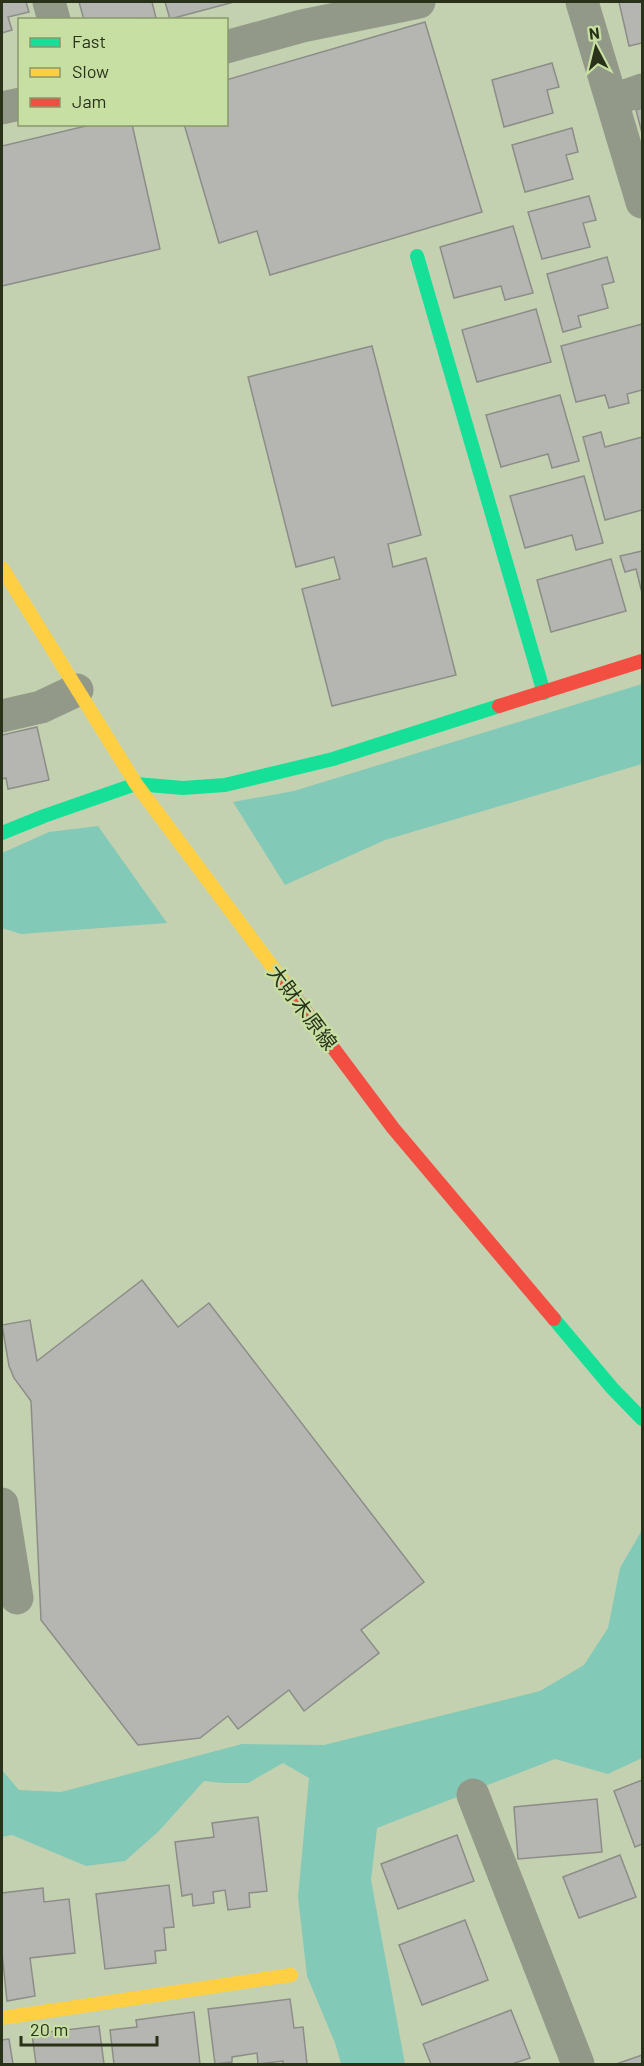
<svg xmlns="http://www.w3.org/2000/svg" width="644" height="2066" font-family="Barlow,'Noto Sans JP',sans-serif">
<rect width="100%" height="100%" fill="#c4d1b0"/>
<g fill="#83c9b7">
<path d="M 642,684 L 642,764 L 385,840 L 285,885 L 233,802 L 294,791 Z"/>
<path d="M 98,826 L 167,923 L 21,934 L 2,928 L 2,853 L 49,832 Z"/>
<path d="M 642,1530 L 642,1758 L 608,1774 L 555,1759 L 377,1828 L 371,1880 L 405,2064 L 341,2064 L 335,2043 L 307,1976 L 298,1897 L 309,1778 L 283,1763 L 248,1783 L 223,1783 L 204,1781 L 158,1832 L 125,1861 L 86,1866 L 12,1835 L 2,1837 L 2,1770 L 19,1790 L 61,1792 L 242,1744 L 324,1745 L 540,1691 L 584,1665 L 608,1628 L 620,1568 Z"/>
</g>
<g fill="#b5b6b1" stroke="#8c8d88" stroke-width="1.5">
<path d="M 2,2 L 26,2 L 29,12 L 8,17 L 12,30 L 2,33 Z"/>
<path d="M 79,2 L 152,2 L 156,18 L 84,20 Z"/>
<path d="M 165,2 L 234,2 L 170,19 Z"/>
<path d="M 619,2 L 642,2 L 642,43 L 629,46 Z"/>
<path d="M 425,22 L 482,212 L 270,275 L 257,231 L 219,243 L 184,124 L 226,124 L 226,80 Z"/>
<path d="M 552,63 L 559,87 L 547,90 L 553,113 L 504,127 L 492,80 Z"/>
<path d="M 642,108 L 642,133 L 636,110 Z"/>
<path d="M 94,124 L 132,124 L 160,249 L 2,286 L 2,146 Z"/>
<path d="M 572,128 L 578,152 L 566,155 L 573,179 L 525,192 L 512,145 Z"/>
<path d="M 589,196 L 596,220 L 583,223 L 590,247 L 542,259 L 528,212 Z"/>
<path d="M 513,226 L 533,293 L 505,300 L 501,286 L 454,298 L 440,247 Z"/>
<path d="M 607,257 L 614,282 L 602,285 L 608,308 L 578,316 L 581,327 L 563,332 L 547,274 Z"/>
<path d="M 536,309 L 551,362 L 477,382 L 462,330 Z"/>
<path d="M 642,324 L 642,390 L 627,394 L 629,403 L 609,408 L 605,395 L 576,402 L 561,346 Z"/>
<path d="M 372,346 L 421,535 L 388,544 L 393,567 L 426,558 L 456,675 L 332,706 L 302,589 L 340,579 L 334,557 L 296,567 L 248,377 Z"/>
<path d="M 560,395 L 579,461 L 552,468 L 548,454 L 501,467 L 486,415 Z"/>
<path d="M 601,432 L 605,447 L 642,437 L 642,510 L 605,520 L 583,437 Z"/>
<path d="M 584,476 L 603,543 L 576,550 L 572,535 L 525,548 L 510,496 Z"/>
<path d="M 642,551 L 642,593 L 636,569 L 625,572 L 620,556 Z"/>
<path d="M 611,559 L 626,611 L 551,632 L 537,580 Z"/>
<path d="M 37,727 L 49,780 L 8,789 L 6,778 L 2,779 L 2,735 Z"/>
<path d="M 142,1280 L 178,1327 L 209,1303 L 424,1582 L 361,1630 L 379,1653 L 304,1711 L 289,1690 L 238,1729 L 228,1716 L 200,1738 L 138,1745 L 41,1620 L 31,1401 L 14,1378 L 9,1366 L 2,1325 L 30,1320 L 37,1361 Z"/>
<path d="M 642,1780 L 642,1844 L 635,1847 L 614,1791 Z"/>
<path d="M 597,1799 L 602,1852 L 518,1859 L 514,1807 Z"/>
<path d="M 258,1817 L 267,1891 L 249,1893 L 250,1907 L 228,1910 L 225,1890 L 213,1892 L 214,1903 L 193,1906 L 192,1894 L 182,1896 L 175,1842 L 214,1837 L 212,1823 Z"/>
<path d="M 457,1835 L 474,1881 L 398,1909 L 381,1864 Z"/>
<path d="M 620,1855 L 636,1897 L 579,1918 L 563,1877 Z"/>
<path d="M 169,1885 L 174,1927 L 164,1928 L 166,1950 L 155,1951 L 156,1963 L 105,1969 L 96,1894 Z"/>
<path d="M 43,1888 L 44,1902 L 69,1899 L 75,1953 L 30,1958 L 35,1996 L 7,2001 L 2,1953 L 2,1893 Z"/>
<path d="M 465,1920 L 488,1980 L 422,2005 L 399,1945 Z"/>
<path d="M 290,1999 L 294,2028 L 303,2027 L 307,2064 L 283,2064 L 283,2061 L 258,2064 L 257,2053 L 232,2057 L 232,2062 L 215,2064 L 208,2009 Z"/>
<path d="M 511,2010 L 530,2058 L 512,2064 L 431,2064 L 423,2044 Z"/>
<path d="M 194,2012 L 200,2064 L 114,2064 L 110,2030 L 137,2027 L 136,2020 Z"/>
<path d="M 99,2026 L 104,2064 L 36,2064 L 32,2034 Z"/>
<path d="M 9,2039 L 13,2064 L 2,2064 L 2,2040 Z"/>
<path d="M 642,2055 L 642,2064 L 616,2064 Z"/>
</g>
<g fill="none" stroke-linecap="round" stroke-linejoin="round">
<g stroke="#929989" stroke-width="33">
<path d="M 49,2 L 54,20"/>
<path d="M 582,2 L 642,202"/>
<path d="M 226,47 L 302,26 L 419,2"/>
<path d="M 613,100 L 642,90"/>
<path d="M 2,108 L 20,104"/>
<path d="M 2,716 L 41,707 L 77,690"/>
<path d="M 2,1504 L 17,1598"/>
<path d="M 473,1795 L 578,2064"/>
</g>
<g stroke="#16e098" stroke-width="14">
<path d="M 417,256 L 544,693"/>
<path d="M 2,833 L 44,816 L 136,784 L 183,788 L 225,785 L 333,759 L 499,706"/>
<path d="M 554,1319 L 612,1388 L 642,1419"/>
</g>
<g stroke="#ffcf43" stroke-width="14">
<path d="M 2,568 L 136,784 L 286,985"/>
<path d="M 2,2018 L 291,1975"/>
</g>
<g stroke="#f24e42" stroke-width="14">
<path d="M 499,706 L 642,661"/>
<path d="M 286,985 L 393,1128 L 554,1319"/>
</g>
</g>
<g text-anchor="middle" dominant-baseline="central" stroke-width="5" stroke-linejoin="round" paint-order="stroke">
<g font-size="20" fill="#293119" stroke="#c7dfa2">
<text transform="translate(303 1007) rotate(53)">大財木原線</text>
</g>
</g>
<rect width="644" height="2066" fill="none" stroke="#293119" stroke-width="6"/>
<rect x="18" y="18" width="210" height="108" fill="#c7dfa2" stroke="#88996b" stroke-width="1.5"/>
<rect x="30" y="38" width="30" height="9" fill="#16e098" stroke="#88996b" stroke-width="1.5"/>
<text x="72" y="48" font-size="18" fill="#293119">Fast</text>
<rect x="30" y="68" width="30" height="9" fill="#ffcf43" stroke="#88996b" stroke-width="1.5"/>
<text x="72" y="78" font-size="18" fill="#293119">Slow</text>
<rect x="30" y="98" width="30" height="9" fill="#f24e42" stroke="#88996b" stroke-width="1.5"/>
<text x="72" y="108" font-size="18" fill="#293119">Jam</text>
<g transform="translate(596 48) rotate(353)" stroke="#c7dfa2" stroke-width="4.5" paint-order="stroke">
<path d="M0-4.5L10 22L0 15L-10 22Z" fill="#293119"/>
<text y="-9" font-size="16" font-weight="bold" text-anchor="middle" fill="#293119">N</text>
</g>
<path d="M21 2036v9h136v-9" fill="none" stroke="#293119" stroke-width="3"/>
<text x="30" y="2036" font-size="18" fill="#293119" stroke="#c7dfa2" stroke-width="4.5" paint-order="stroke">20 m</text>
</svg>
